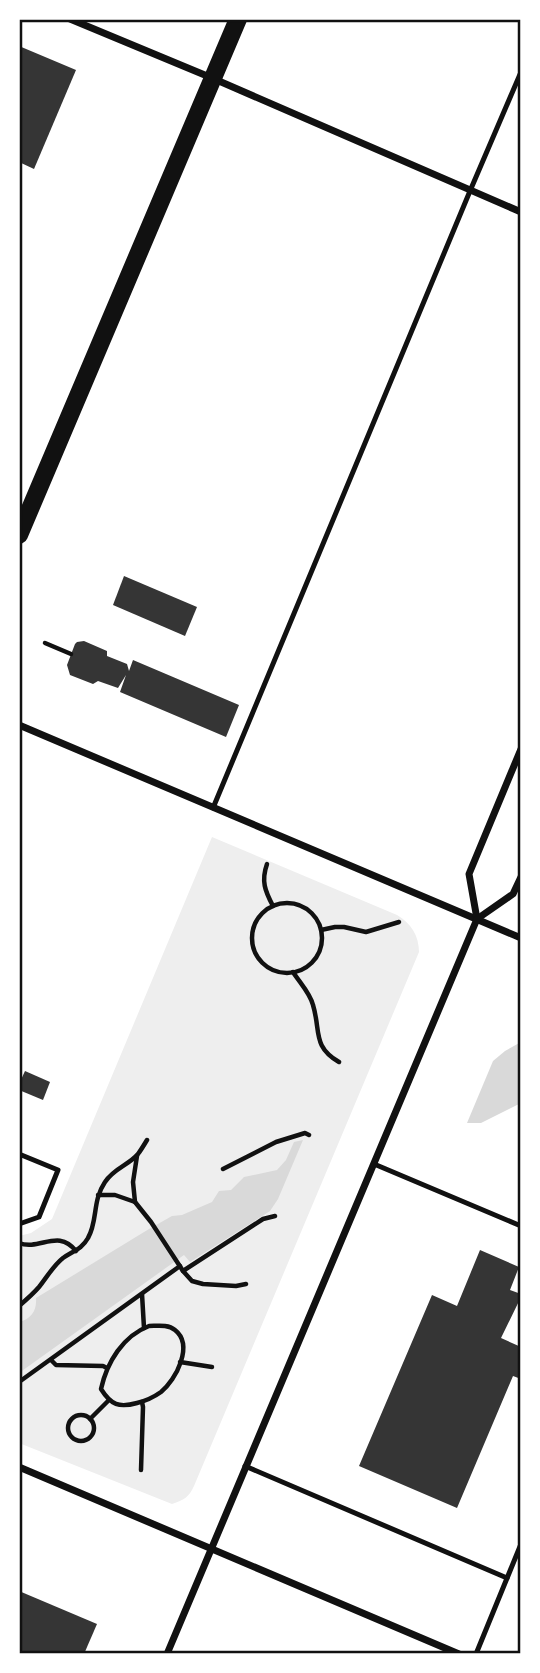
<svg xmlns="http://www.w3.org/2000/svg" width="540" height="1673" font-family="Overpass,sans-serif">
<rect width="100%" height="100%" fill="#fff"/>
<path fill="#eee" d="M 212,837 L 397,915 C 411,923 419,936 419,952 L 194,1486 C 189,1497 184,1500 172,1504 L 19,1443 L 19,1236 L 31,1233 L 52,1219 Z"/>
<g fill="#d9d9d9">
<path d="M 521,1042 L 521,1103 L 481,1123 L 467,1123 L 493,1061 L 505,1051 Z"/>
<path d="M 303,1140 L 278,1199 L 270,1211 L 190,1262 L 184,1255 L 19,1373 L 19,1322 C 31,1319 37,1311 36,1298 L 149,1229 L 172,1216 L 182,1215 L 212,1202 L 219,1191 L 231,1190 L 244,1177 L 277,1170 L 286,1160 L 294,1142 Z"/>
</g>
<g fill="#353535">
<path d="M 19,46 L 76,70 L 34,169 L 19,162 Z"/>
<path d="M 124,576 L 197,607 L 185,636 L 113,605 Z"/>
<path d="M 84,641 L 107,651 L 107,656 L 127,664 L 129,671 L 133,660 L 239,705 L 226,737 L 120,692 L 126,675 L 118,688 L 98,681 L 93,684 L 70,675 L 67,665 L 75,644 L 77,642 Z"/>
<path d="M 25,1071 L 50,1082 L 43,1100 L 19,1090 L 19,1084 Z"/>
<path d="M 480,1250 L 519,1267 L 510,1290 L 521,1294 L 521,1297 L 501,1338 L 521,1347 L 521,1379 L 513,1376 L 457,1508 L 359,1466 L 432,1295 L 457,1306 Z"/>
<path d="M 19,1591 L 97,1624 L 84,1654 L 19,1654 Z"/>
</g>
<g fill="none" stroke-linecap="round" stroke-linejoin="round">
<g stroke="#111" stroke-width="4.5">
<path d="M 45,643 L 71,654"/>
<path d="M 267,864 C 261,881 265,891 273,906"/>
<circle cx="287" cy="938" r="35"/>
<path d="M 321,930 L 335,927 L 344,927 L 366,932 L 399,922"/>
<path d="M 293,972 C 300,983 310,993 313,1005 C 321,1031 312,1046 339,1062"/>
<path d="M 223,1169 L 276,1142 L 305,1133 L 309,1135"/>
<path d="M 98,1195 L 115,1195 L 135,1202 L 151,1222 L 183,1271 L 192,1281 L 203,1284 L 236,1286 L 246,1284"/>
<path d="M 135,1202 L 133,1182 L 137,1156"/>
<path d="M 19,1243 C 40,1251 58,1228 76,1251"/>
<path d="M 183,1271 L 263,1219 L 275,1216"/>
<path d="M 142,1294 L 144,1328"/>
<path d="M 19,1306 C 26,1300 33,1294 39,1287 C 47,1277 53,1266 63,1258 C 73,1251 82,1249 88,1238 C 98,1221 92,1201 105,1182 C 114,1168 129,1165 138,1154 C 141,1150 144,1145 147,1140"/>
<path d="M 149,1326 C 157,1326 168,1324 175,1330 C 194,1345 176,1380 161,1392 C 154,1397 145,1401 137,1403 C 119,1408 111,1405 101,1389 C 107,1362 123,1336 149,1326 Z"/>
<path d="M 51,1360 L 56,1365 L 103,1366 L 107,1368"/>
<path d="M 180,1362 L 212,1367"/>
<path d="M 19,1382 L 180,1266"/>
<circle cx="81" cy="1428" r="13"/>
<path d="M 90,1419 L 109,1400"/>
<path d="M 141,1470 L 143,1407 L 142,1402"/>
</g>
<g stroke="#111" stroke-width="5">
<path d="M 213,808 L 470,191 L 521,72"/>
<path d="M 19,1154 L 58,1170 L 39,1217 L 19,1224"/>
<path d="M 374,1164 L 521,1226"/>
<path d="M 245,1466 L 507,1578"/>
<path d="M 476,1654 L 521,1544"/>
</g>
<g stroke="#111" stroke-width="7">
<path d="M 70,19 L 212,78 L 521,212"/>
<path d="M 19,725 L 521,938"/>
<path d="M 477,919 L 469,874 L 521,749"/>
<path d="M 19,1467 L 459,1654"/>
<path d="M 167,1654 L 477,919 L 513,894 L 521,877"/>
</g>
<path stroke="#111" stroke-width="18" d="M 19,535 L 238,19"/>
</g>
<rect width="540" height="1673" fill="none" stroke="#ffffff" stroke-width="42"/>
<rect x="21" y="21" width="498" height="1631" fill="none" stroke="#111" stroke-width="2.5"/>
</svg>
